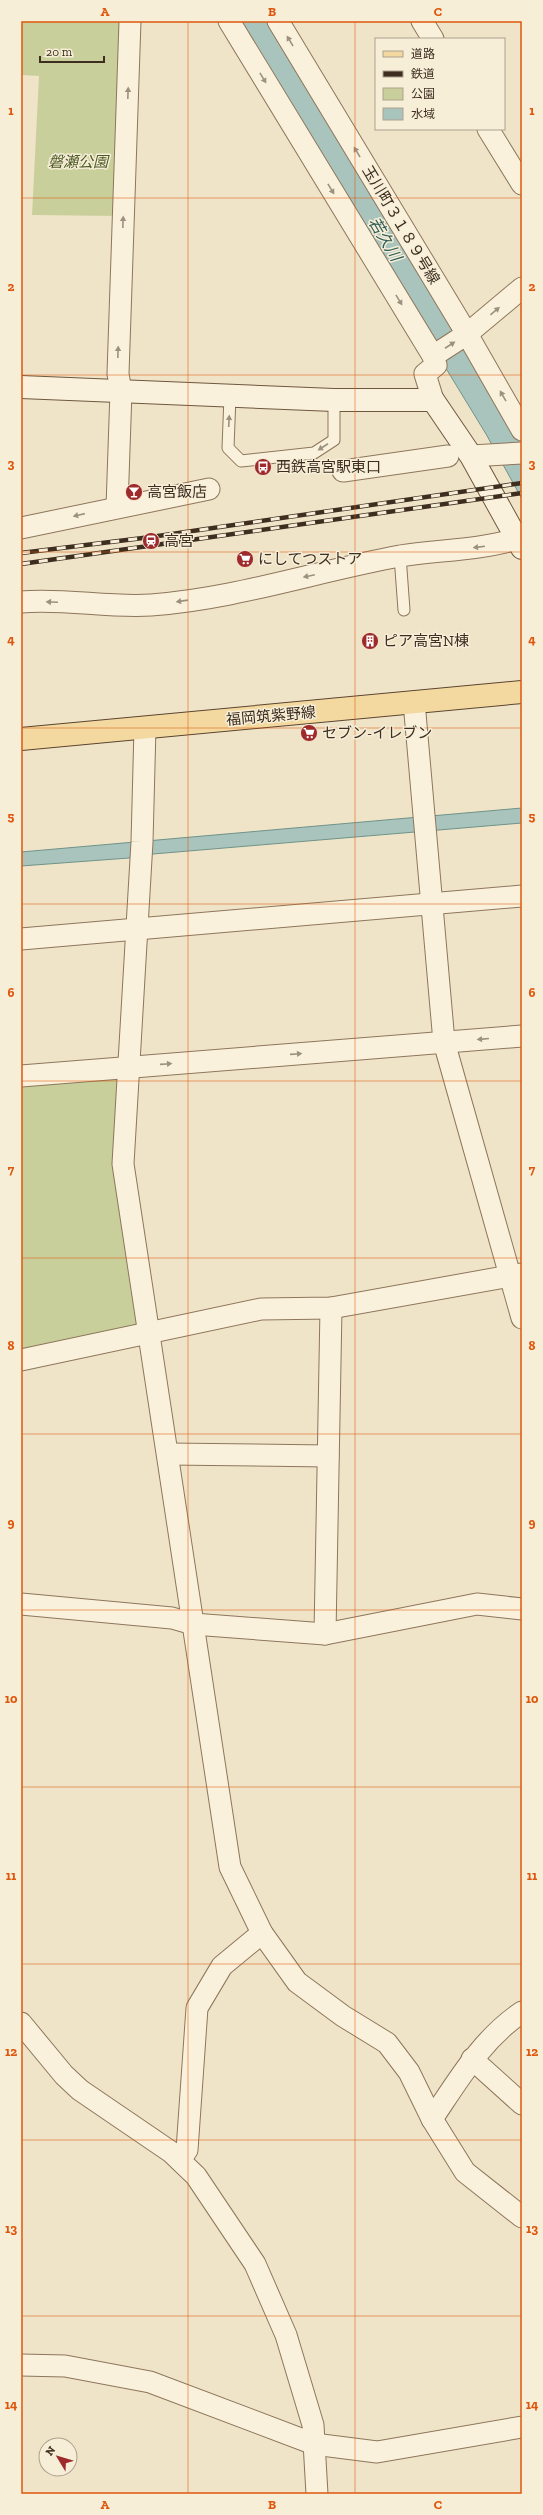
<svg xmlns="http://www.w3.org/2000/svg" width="543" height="2515" font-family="'Zilla Slab','Noto Sans JP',serif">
<rect width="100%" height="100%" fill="#f0e4c8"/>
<g fill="#c9cf9b">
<path d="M 21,21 L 126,21 L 120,216 L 32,215 L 39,76 L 21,75 Z"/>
<path d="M 120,1074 L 142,1330 L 21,1354 L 21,1083 Z"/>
</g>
<g fill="#a9c4bc" stroke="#6f938a">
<path d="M 234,21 L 271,21 L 522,441 L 522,499 L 486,434 Z"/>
<path d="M 522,808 L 522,823 L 153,854 L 129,858 L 21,866 L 21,852 Z"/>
</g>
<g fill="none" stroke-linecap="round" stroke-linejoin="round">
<g stroke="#8d765c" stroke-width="13">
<g id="lane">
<path d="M 230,396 L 228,448 L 241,461 L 314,453 L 334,440 L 334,400"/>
<path d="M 400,556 L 404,610"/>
</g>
</g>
<g stroke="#8d765c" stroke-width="23">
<g id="street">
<path d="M 229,21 L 433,356 L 436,365 L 425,374 L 433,400"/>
<path d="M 278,21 L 467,334 L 522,430"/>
<path d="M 422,21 L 433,39"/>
<path d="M 488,129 L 522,184"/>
<path d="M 433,356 L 467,334 L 522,288"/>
<path d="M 471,456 L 522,453"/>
<path d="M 343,471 L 448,456"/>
<path d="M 117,507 L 121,391 L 118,374 L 130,21"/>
<path d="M 21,528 L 209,489"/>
<path d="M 21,602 C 64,598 108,608 151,605 C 235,599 317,571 400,556 C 439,550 479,550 517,539"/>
<path d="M 414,702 L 444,1042 L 522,1318"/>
<path d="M 145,728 L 142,842 L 123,1164 L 230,1867 L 262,1933 L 297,1982 L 343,2016 L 387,2043 L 409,2072 L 432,2119 L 465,2172 L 522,2217"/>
<path d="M 21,939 L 522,896"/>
<path d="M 21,1076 L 522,1036"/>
<path d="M 21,1360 L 261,1309 L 331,1308 L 521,1274"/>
<path d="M 168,1454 L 328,1456"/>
<path d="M 21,1604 L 172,1618 L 193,1624 L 325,1634 L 477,1604 L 522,1609"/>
<path d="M 325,1634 L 331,1308"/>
<path d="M 21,2023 L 64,2075 L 80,2090 L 171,2152 L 196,2176 L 255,2264 L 286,2335 L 313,2425 L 317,2494"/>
<path d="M 472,2059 L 522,2104"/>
<path d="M 432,2119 C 459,2079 482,2039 522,2012"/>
<path d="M 180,2160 L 187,2150 L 197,2008 L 222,1966 L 262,1933"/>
<path d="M 21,2365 L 65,2366 L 150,2382 L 314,2444 L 377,2452 L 522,2427"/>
</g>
</g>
<g stroke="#6f573f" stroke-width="24">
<path id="secondary" d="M 21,387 L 334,400 L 433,400 L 471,456 L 522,548"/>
</g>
<g stroke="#5b4430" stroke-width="24">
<path id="primary" d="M 21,739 L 522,692"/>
</g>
<use href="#lane" stroke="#faf1dc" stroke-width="11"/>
<use href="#street" stroke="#faf1dc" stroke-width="21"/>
<use href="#secondary" stroke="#faf1dc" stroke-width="22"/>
<use href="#primary" stroke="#f3d9a0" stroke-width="22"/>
<g stroke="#3d2e20" stroke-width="4.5">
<g id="rail">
<path d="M 21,553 L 151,537 L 522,483"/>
<path d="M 21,564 L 522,493"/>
</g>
</g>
<use href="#rail" stroke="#f7eed8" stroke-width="3" stroke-dasharray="9" stroke-linecap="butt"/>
</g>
<defs><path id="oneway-solid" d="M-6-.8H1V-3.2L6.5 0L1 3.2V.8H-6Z"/></defs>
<g fill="#9c907e">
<use href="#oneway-solid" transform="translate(290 41) rotate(-121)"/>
<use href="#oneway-solid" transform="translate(263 78) rotate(59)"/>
<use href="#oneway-solid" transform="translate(128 93) rotate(-88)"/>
<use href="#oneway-solid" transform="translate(357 152) rotate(-121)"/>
<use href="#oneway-solid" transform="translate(331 189) rotate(59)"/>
<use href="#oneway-solid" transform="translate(123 222) rotate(-88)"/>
<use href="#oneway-solid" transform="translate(399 300) rotate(59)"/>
<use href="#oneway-solid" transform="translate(495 311) rotate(-40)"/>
<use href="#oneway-solid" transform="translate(450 345) rotate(-33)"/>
<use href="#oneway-solid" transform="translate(118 352) rotate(-88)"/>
<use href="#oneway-solid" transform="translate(503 396) rotate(-120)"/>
<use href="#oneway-solid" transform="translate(229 421) rotate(-87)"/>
<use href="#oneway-solid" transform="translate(323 447) rotate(147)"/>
<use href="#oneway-solid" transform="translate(79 515) rotate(167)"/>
<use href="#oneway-solid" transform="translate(479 547) rotate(173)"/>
<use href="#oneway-solid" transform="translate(309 576) rotate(168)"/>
<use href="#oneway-solid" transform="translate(182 601) rotate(172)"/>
<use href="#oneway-solid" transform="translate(52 602) rotate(-177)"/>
<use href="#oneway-solid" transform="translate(483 1039) rotate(175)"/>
<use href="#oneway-solid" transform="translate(296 1054) rotate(-4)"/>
<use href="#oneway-solid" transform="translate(166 1064) rotate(-4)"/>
</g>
<path fill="none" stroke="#df570d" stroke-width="1" stroke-opacity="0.55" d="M 188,21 L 188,2494M 355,21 L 355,2494M 21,198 L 522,198M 21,375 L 522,375M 21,552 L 522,552M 21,728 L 522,728M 21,904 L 522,904M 21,1081 L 522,1081M 21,1258 L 522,1258M 21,1434 L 522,1434M 21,1610 L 522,1610M 21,1787 L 522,1787M 21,1964 L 522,1964M 21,2140 L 522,2140M 21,2316 L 522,2316"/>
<defs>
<g id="bus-disc" transform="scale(0.9)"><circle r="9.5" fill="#9e2a2b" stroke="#f7eed8"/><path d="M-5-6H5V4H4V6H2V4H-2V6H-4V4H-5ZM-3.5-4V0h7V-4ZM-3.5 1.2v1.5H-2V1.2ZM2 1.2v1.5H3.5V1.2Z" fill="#fff"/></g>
<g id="bar-disc" transform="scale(0.9)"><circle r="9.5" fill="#9e2a2b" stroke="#f7eed8"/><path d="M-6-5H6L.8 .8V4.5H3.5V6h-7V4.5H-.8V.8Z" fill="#fff"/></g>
<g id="station-disc" transform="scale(0.9)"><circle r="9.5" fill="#9e2a2b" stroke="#f7eed8"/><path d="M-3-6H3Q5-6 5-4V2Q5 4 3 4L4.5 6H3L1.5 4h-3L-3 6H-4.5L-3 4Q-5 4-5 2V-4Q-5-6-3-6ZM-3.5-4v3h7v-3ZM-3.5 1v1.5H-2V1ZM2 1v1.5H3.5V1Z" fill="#fff"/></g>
<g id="supermarket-disc" transform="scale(0.9)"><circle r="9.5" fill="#9e2a2b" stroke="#f7eed8"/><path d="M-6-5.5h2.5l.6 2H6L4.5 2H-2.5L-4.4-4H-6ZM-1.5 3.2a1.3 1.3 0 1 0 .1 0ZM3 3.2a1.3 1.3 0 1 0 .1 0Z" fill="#fff"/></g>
<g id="building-disc" transform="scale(0.9)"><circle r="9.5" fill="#9e2a2b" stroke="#f7eed8"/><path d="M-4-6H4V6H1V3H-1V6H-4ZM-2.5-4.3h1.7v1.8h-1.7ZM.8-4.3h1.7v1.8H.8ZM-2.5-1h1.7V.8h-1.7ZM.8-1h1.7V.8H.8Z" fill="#fff"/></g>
</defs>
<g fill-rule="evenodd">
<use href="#bus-disc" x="263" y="467"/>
<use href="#bar-disc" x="134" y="492"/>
<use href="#station-disc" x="151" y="541"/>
<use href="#supermarket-disc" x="245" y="559"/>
<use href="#building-disc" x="370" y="641"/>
<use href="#supermarket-disc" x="309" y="733"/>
</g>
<g text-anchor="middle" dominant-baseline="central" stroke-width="3" stroke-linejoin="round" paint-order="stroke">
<g font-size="15" font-style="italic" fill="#4d5a26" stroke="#f7eed8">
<text x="78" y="162">磐瀬公園</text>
</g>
<g font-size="15" fill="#3d2e20" stroke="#f7eed8">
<text transform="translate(401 225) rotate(59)">玉川町３１８９号線</text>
<text transform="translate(271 716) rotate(-5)">福岡筑紫野線</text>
</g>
<g font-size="15" fill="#3d2e20" stroke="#f7eed8" text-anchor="start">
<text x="276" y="467">西鉄高宮駅東口</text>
<text x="147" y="492">高宮飯店</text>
<text x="164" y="541">高宮</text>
<text x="258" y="559">にしてつストア</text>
<text x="383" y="641">ピア高宮N棟</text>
<text x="322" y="733">セブン-イレブン</text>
</g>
<g font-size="16" font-style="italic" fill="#2f5d5a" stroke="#f7eed8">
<text transform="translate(385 239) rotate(59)">若久川</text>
</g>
</g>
<rect width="543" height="2515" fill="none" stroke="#f7eed8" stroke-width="44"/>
<rect x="375" y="38" width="130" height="92" fill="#f7eed8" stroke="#ada18e"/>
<rect x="383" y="51" width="20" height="6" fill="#f3d9a0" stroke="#ada18e"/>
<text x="411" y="58" font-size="12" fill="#3d2e20">道路</text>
<rect x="383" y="71" width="20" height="6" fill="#3d2e20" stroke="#ada18e"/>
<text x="411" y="78" font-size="12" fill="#3d2e20">鉄道</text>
<rect x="383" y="88" width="20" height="12" fill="#c9cf9b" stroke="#ada18e"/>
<text x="411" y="98" font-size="12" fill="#3d2e20">公園</text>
<rect x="383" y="108" width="20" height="12" fill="#a9c4bc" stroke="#ada18e"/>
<text x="411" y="118" font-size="12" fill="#3d2e20">水域</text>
<g transform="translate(58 2457) rotate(308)"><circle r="19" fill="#f7eed8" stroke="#ada18e"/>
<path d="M0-3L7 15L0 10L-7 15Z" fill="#9e2a2b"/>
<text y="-6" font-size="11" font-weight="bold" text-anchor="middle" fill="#3d2e20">N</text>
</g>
<path d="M40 56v6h64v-6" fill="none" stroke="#3d2e20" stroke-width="2"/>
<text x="46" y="56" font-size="12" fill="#3d2e20" stroke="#f7eed8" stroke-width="3" paint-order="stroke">20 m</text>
<rect x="22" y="22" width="499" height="2471" fill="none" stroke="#df570d" stroke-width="1.5"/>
<g font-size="13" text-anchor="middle" font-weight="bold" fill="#df570d">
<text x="105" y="16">A</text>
<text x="272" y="16">B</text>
<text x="438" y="16">C</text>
<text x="11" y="115">1</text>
<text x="532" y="115">1</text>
<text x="11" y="291">2</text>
<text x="532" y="291">2</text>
<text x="11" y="468">3</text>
<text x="532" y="468">3</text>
<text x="11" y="644">4</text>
<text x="532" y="644">4</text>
<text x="11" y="821">5</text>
<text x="532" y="821">5</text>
<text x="11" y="997">6</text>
<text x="532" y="997">6</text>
<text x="11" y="1174">7</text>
<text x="532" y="1174">7</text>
<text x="11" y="1350">8</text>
<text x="532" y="1350">8</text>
<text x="11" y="1527">9</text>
<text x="532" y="1527">9</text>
<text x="11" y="1703">10</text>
<text x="532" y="1703">10</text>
<text x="11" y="1880">11</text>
<text x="532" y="1880">11</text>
<text x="11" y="2056">12</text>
<text x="532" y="2056">12</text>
<text x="11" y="2233">13</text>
<text x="532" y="2233">13</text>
<text x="11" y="2409">14</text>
<text x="532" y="2409">14</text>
<text x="105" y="2509">A</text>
<text x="272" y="2509">B</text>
<text x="438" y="2509">C</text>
</g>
</svg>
